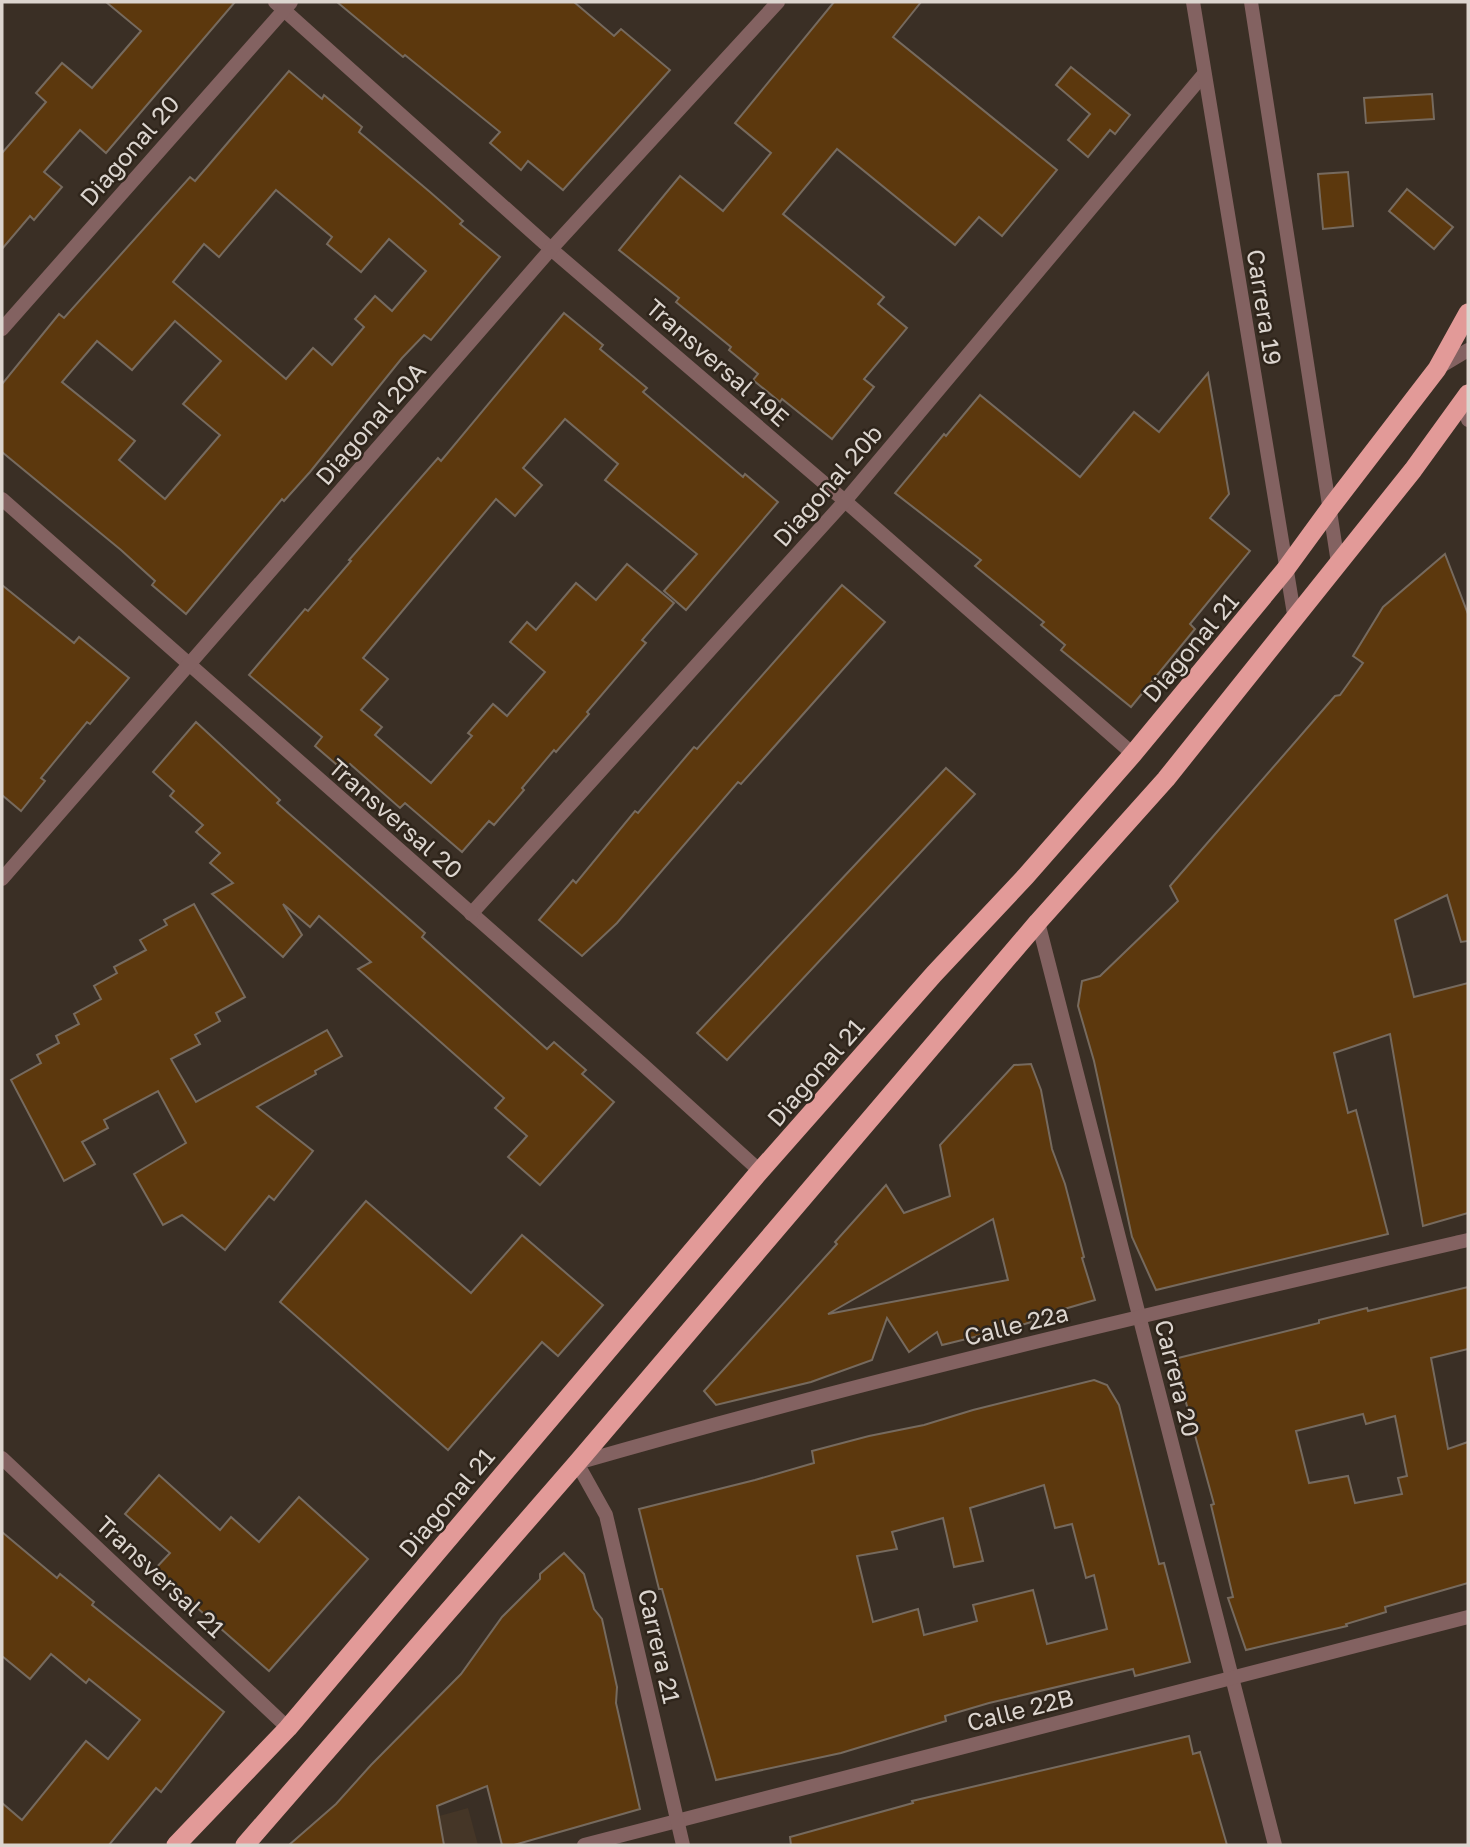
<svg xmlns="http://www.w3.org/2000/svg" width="1470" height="1847" font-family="'Golos Text',sans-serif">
<rect width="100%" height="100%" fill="#3a2f25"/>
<path fill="#453627" d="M 468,1808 L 478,1845 L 413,1845 L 407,1825 Z"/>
<g fill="#5c380d" stroke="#766a5e" stroke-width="2" fill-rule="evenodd">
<path d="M 106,2 L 235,2 L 106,153 L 80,130 L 44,172 L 62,187 L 34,220 L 30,216 L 2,249 L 2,153 L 46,102 L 36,93 L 62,63 L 92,88 L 141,31 Z"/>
<path d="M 337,2 L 574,2 L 614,36 L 621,29 L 670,70 L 563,190 L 528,161 L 521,170 L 490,143 L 500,132 L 405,55 L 403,57 Z"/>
<path d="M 834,2 L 921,2 L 893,37 L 1057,170 L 1002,236 L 979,217 L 955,245 L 837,149 L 783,214 L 884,297 L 878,304 L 907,328 L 864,379 L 874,387 L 832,439 L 782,399 L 780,402 L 753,380 L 758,374 L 729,350 L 731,347 L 676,302 L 679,298 L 619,250 L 680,176 L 723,211 L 771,153 L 735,123 Z"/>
<path d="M 1071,67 L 1130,115 L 1115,134 L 1110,130 L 1088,157 L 1068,140 L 1090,114 L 1056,85 Z"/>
<path d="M 289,71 L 322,99 L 324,95 L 362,127 L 359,132 L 430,192 L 463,221 L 460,224 L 500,257 L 431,340 L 424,335 L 402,358 L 310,472 L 284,501 L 282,499 L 186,614 L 152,585 L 155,581 L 121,550 L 2,452 L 2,384 L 59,314 L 64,318 L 190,177 L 195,181 ZM 276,190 L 332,237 L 327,244 L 361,272 L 389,239 L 426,271 L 392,311 L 375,296 L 355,319 L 364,327 L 332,365 L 313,348 L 286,379 L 173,282 L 204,244 L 219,257 ZM 175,321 L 221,361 L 183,404 L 220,435 L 165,499 L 119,460 L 135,441 L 62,382 L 97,341 L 132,370 Z"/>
<path d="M 1432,94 L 1434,119 L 1366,123 L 1364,98 Z"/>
<path d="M 1348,172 L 1353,226 L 1323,229 L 1318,174 Z"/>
<path d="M 1407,189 L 1453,227 L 1434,249 L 1389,211 Z"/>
<path d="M 564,313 L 603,345 L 600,349 L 647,388 L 643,392 L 743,477 L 745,474 L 778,502 L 686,610 L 664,591 L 697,554 L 605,480 L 618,464 L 565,419 L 523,468 L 542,485 L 515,516 L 496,499 L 363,658 L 388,679 L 361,710 L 382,727 L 375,735 L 431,783 L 472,736 L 468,733 L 493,704 L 507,716 L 545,672 L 510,642 L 527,622 L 536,630 L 576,583 L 596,600 L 627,564 L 674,603 L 642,640 L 646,643 L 587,712 L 589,714 L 556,752 L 554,750 L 522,788 L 524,790 L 494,825 L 489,821 L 462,852 L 405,803 L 400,808 L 350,764 L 344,771 L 315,746 L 322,737 L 249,675 L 305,609 L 308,611 L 351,561 L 349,560 L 438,458 L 441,461 Z"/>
<path d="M 1208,373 L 1229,494 L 1210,518 L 1250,551 L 1190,624 L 1195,629 L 1131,707 L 1061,650 L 1065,645 L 1041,625 L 1044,622 L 975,566 L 981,560 L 895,493 L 944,434 L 946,436 L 980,395 L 1080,477 L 1134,412 L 1159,432 Z"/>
<path d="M 1445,554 L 1468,614 L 1468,941 L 1461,942 L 1447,895 L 1395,920 L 1414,997 L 1468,983 L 1468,1213 L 1423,1226 L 1390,1034 L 1334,1053 L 1348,1113 L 1356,1110 L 1388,1234 L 1156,1290 L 1132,1237 L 1094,1061 L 1078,1006 L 1082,981 L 1100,976 L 1178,901 L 1170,886 L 1335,696 L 1340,695 L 1363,663 L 1353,656 L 1383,607 Z"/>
<path d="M 2,585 L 74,643 L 79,637 L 129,678 L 90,724 L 87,722 L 41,778 L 45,781 L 21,811 L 2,795 Z"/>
<path d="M 842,585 L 885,622 L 741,784 L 738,782 L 617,923 L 582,956 L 539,920 L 573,880 L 576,883 L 635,811 L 638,813 L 694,747 L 697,749 Z"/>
<path d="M 196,722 L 280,800 L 277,803 L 425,933 L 422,937 L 547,1049 L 554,1042 L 586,1070 L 582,1074 L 614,1102 L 540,1185 L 508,1157 L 527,1136 L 495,1108 L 504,1098 L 358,969 L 371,962 L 319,916 L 310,927 L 283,904 L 302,935 L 283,957 L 212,894 L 233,883 L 210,863 L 220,853 L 196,832 L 203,825 L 170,796 L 174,791 L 153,772 Z"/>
<path d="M 946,768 L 975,794 L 727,1060 L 697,1033 Z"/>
<path d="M 194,904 L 245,997 L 216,1013 L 220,1021 L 195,1035 L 200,1044 L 171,1059 L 196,1102 L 327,1030 L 342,1056 L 315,1071 L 316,1074 L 257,1107 L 313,1151 L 274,1200 L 269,1196 L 225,1250 L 182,1215 L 163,1225 L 134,1174 L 186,1143 L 158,1091 L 104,1120 L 108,1128 L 82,1142 L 95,1164 L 64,1181 L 11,1080 L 41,1063 L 37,1055 L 59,1043 L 56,1036 L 79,1024 L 74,1014 L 101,999 L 94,986 L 117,973 L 114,967 L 146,950 L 140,940 L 167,925 L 164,920 Z"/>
<path d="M 1031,1064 L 1041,1090 L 1052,1149 L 1065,1184 L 1084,1257 L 1082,1258 L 1095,1300 L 1030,1319 L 1031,1322 L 1015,1327 L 942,1345 L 937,1332 L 909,1352 L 887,1318 L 872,1360 L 811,1382 L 716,1405 L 704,1391 L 837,1244 L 835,1242 L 886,1185 L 904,1213 L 950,1196 L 940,1145 L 1014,1065 ZM 993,1219 L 1008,1280 L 828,1314 Z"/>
<path d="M 366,1201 L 471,1293 L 522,1235 L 603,1305 L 558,1356 L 542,1342 L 448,1450 L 280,1302 Z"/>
<path d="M 1468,1287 L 1468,1349 L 1431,1358 L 1448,1449 L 1468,1442 L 1468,1583 L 1385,1607 L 1386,1612 L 1346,1624 L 1347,1626 L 1246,1650 L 1228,1598 L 1233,1597 L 1211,1505 L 1214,1504 L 1174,1359 L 1319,1323 L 1319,1320 L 1367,1308 L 1368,1311 ZM 1363,1414 L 1366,1424 L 1395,1416 L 1407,1476 L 1398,1478 L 1402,1494 L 1355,1503 L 1348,1476 L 1309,1483 L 1296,1431 Z"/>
<path d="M 1094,1380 L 1107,1385 L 1119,1405 L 1159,1564 L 1164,1563 L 1190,1662 L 1135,1676 L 1133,1669 L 989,1703 L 945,1716 L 946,1721 L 841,1753 L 716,1780 L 662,1589 L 659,1589 L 639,1509 L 755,1480 L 814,1463 L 812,1451 L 869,1436 L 924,1425 L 973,1410 ZM 1044,1485 L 1055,1528 L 1072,1524 L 1086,1578 L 1094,1575 L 1107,1629 L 1047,1644 L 1033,1590 L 973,1605 L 977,1621 L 924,1635 L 918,1609 L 873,1622 L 857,1556 L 897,1549 L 892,1532 L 943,1518 L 954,1567 L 983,1561 L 970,1508 Z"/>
<path d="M 159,1475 L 220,1530 L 231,1517 L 259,1542 L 299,1497 L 368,1559 L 269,1671 L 154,1570 L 170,1553 L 125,1514 Z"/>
<path d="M 2,1532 L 57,1578 L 60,1574 L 94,1602 L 92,1605 L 224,1712 L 161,1792 L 156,1788 L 109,1845 L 2,1845 L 2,1803 L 22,1820 L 86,1741 L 108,1759 L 140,1720 L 89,1679 L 86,1683 L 51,1654 L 30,1679 L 2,1656 Z"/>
<path d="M 564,1553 L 584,1574 L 594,1609 L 602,1619 L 617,1687 L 616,1703 L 640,1809 L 514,1845 L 502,1845 L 487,1786 L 437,1806 L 444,1845 L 289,1845 L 336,1804 L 371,1765 L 461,1674 L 502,1617 L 540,1579 L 540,1574 Z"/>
<path d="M 1189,1736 L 1193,1754 L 1200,1752 L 1227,1845 L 791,1845 L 790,1837 L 913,1803 L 912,1801 Z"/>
</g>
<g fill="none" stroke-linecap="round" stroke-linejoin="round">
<g stroke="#836261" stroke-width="14">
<path d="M 275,2 L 551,249 L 845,501 L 1133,754"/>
<path d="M 2,329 L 291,2"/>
<path d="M 1438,368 L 1468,350"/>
<path d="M 1463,402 L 1468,420"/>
<path d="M 2,499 L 641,1063 L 760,1171"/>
<path d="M 2,879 L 551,249 L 778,2"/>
<path d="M 471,914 L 845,501 L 1204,74"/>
<path d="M 1038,922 L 1275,1845"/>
<path d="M 2,1458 L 288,1728"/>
<path d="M 584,1845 L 1468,1617"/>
<path d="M 683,1845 L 606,1515 L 577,1463 C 871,1378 1170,1309 1468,1240"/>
</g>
<g stroke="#836261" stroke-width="14">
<path d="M 1193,2 L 1295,620"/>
<path d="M 1251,2 L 1338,563"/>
</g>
<g stroke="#e29a98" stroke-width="19">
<path d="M 176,1845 L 288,1728 L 760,1171 L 934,974 L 1026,876 L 1133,754 L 1285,570 L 1331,507 L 1437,369 L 1468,313"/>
<path d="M 245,1845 L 577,1463 L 1038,922 L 1166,779 L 1413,470 L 1468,394"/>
</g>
</g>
<g text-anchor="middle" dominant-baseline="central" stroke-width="5" stroke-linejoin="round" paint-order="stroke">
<g font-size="24" fill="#dcd5cf" stroke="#2f251b">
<text transform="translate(129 150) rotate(-49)">Diagonal 20</text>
<text transform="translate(1265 307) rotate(81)">Carrera 19</text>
<text transform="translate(718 362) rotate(41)">Transversal 19E</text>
<text transform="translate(370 423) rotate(-49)">Diagonal 20A</text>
<text transform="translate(827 485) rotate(-49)">Diagonal 20b</text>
<text transform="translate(1190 647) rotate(-50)">Diagonal 21</text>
<text transform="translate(396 818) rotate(41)">Transversal 20</text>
<text transform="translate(815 1072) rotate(-49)">Diagonal 21</text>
<text transform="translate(1016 1324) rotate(-14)">Calle 22a</text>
<text transform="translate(1178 1378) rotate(76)">Carrera 20</text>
<text transform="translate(446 1502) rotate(-50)">Diagonal 21</text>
<text transform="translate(161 1576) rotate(43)">Transversal 21</text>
<text transform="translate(660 1646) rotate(77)">Carrera 21</text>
<text transform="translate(1020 1709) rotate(-14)">Calle 22B</text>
</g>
</g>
<rect width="1470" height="1847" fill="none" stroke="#dcd5cf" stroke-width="7"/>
</svg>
